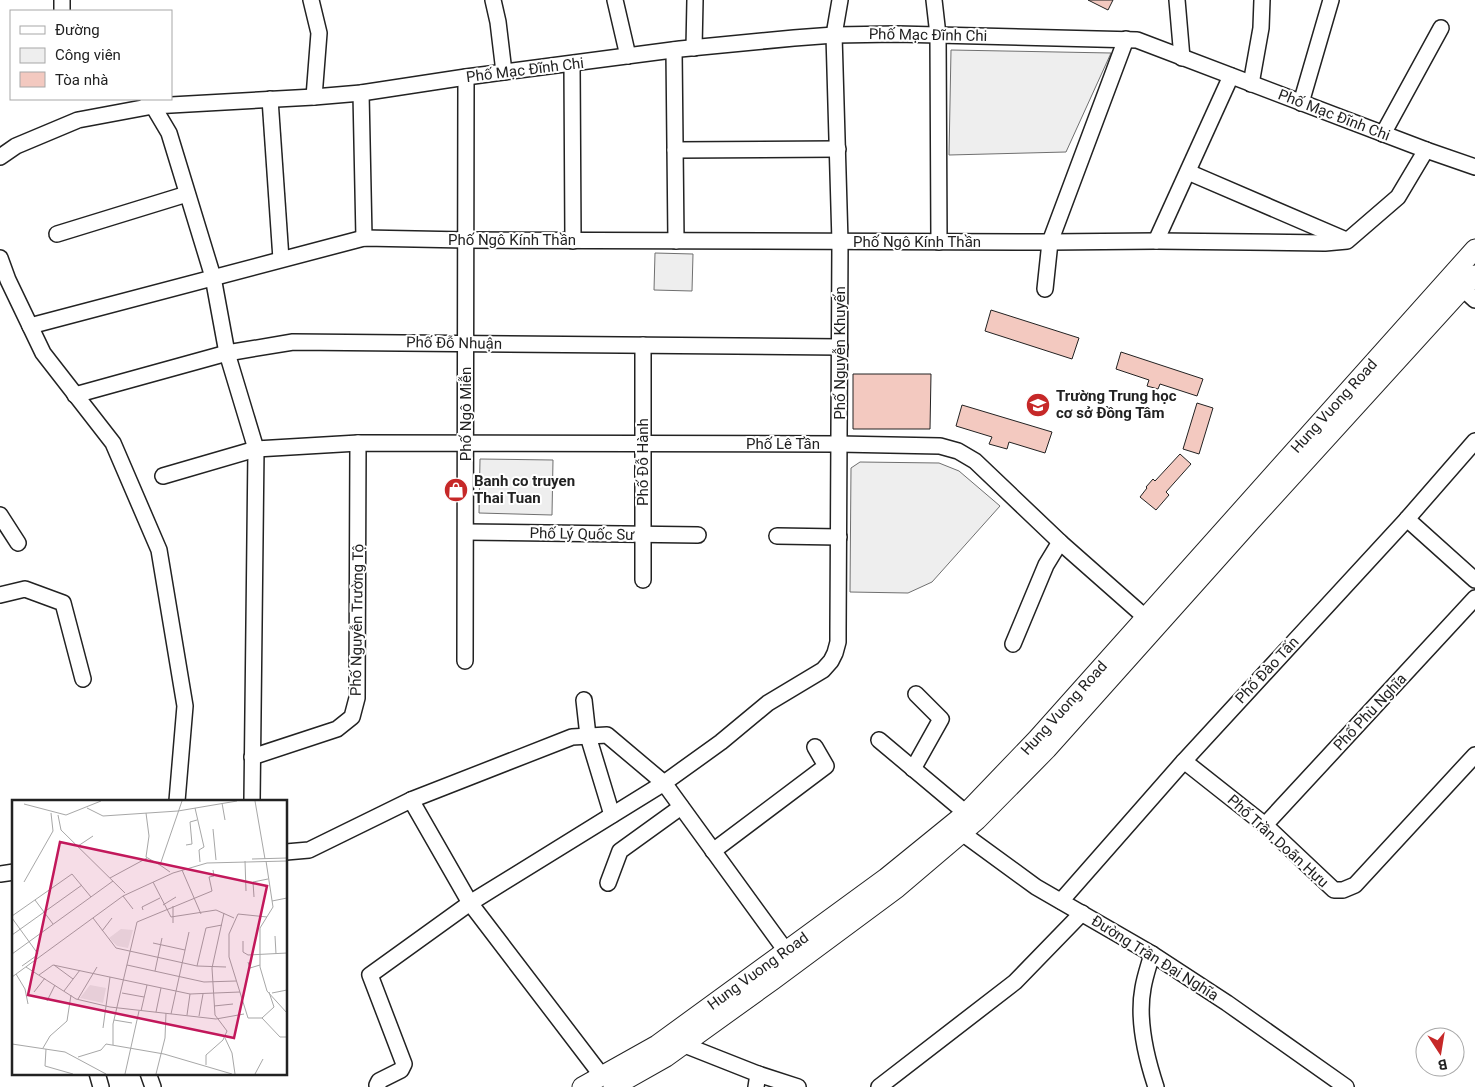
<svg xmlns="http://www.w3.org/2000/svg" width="1475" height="1087" font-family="Roboto,sans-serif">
<rect width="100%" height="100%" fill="#fff"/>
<g fill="#eee" stroke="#6f6f6f">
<path d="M 951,50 L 1111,53 L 1066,152 L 949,155 Z"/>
<path d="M 655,253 L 693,254 L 692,291 L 654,290 Z"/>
<path d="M 480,459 L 553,460 L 552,515 L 479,513 Z"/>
<path d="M 860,462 L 939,463 L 959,471 L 1000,506 L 932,582 L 908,593 L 850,592 L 851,468 Z"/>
</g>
<g fill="#f3c9c0" stroke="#222">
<path d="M 1088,0 L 1113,0 L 1108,10 Z"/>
<path d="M 991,310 L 1079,338 L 1072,359 L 985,331 Z"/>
<path d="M 1121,352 L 1203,379 L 1197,396 L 1160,384 L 1158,389 L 1147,386 L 1149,380 L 1116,369 Z"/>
<path d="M 853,374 L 931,374 L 930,429 L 853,429 Z"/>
<path d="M 1197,403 L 1213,408 L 1199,454 L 1183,449 Z"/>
<path d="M 962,405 L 1052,432 L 1045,453 L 1009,442 L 1007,449 L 989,444 L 992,437 L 956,426 Z"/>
<path d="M 1180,454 L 1191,464 L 1166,492 L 1169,495 L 1156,510 L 1140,497 L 1147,488 L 1146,487 L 1153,479 L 1155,481 Z"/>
</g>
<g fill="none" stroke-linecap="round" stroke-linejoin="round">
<g stroke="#222" stroke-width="18">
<g id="minor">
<path d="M 311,0 L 319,33 L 314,97"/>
<path d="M 493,0 L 498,22 L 504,72"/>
<path d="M 615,0 L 628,56"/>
<path d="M 934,0 L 938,35 L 939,242"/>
<path d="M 1177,0 L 1182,58"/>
<path d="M 62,11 L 62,0"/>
<path d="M 694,48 L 695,0"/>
<path d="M 674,50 L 676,241"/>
<path d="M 572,64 L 573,241"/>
<path d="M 1251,84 L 1261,28 L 1262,0"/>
<path d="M 361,93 L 364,238"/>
<path d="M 270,99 L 281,259"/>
<path d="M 148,101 L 153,106 L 169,133 L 213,277 L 227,353 L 256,449 L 252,801"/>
<path d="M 1301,103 L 1331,0"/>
<path d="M 1383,134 L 1441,28"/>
<path d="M 675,150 L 838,149"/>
<path d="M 0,157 L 16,146 L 78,120 L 153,106 L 314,97 L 361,93 L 466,77 L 680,49 L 794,38 L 834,35 L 897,34 L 1137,40 L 1426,150 L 1475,167"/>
<path d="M 1188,172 L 1346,240"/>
<path d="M 57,234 L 187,194"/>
<path d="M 1156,241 L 1231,76"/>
<path d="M 0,258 L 8,280 L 43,353 L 113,443 L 159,550 L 185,706 L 177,801"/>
<path d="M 1045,289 L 1050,242 L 1126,39"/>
<path d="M 1463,289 L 1475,300"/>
<path d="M 30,326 L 364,238 L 466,240 L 1050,242 L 1156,241 L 1325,243 L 1347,241 L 1398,197 L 1426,150"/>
<path d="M 643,345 L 643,580"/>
<path d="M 75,395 L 227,353 L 293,342 L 840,347"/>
<path d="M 163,476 L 256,449 L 358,443 L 839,444 L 940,446 L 958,451 L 975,461 L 1060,542 L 1145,617"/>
<path d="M 0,515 L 18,543"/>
<path d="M 1407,519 L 1475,580"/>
<path d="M 466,532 L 698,535"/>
<path d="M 777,536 L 839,537"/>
<path d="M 0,595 L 25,589 L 63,603 L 83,679"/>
<path d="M 1013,644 L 1046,565 L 1060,542"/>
<path d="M 465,661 L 466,77"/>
<path d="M 584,700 L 588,736 L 612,815"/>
<path d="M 879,740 L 966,813"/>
<path d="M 252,757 L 337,729 L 352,717 L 357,698 L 358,443"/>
<path d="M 1184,761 L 1265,825 L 1334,890 L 1343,890 L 1355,885 L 1475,755"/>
<path d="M 913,769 L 941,719 L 916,694"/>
<path d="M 411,800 L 470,903 L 602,1076"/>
<path d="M 1265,825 L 1475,598"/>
<path d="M 962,833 L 1036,887 L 1152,954 L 1227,1003 L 1346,1087"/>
<path d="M 713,851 L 826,766 L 815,747"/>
<path d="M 286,852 L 309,850 L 411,800 L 572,737 L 607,735 L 664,783 L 786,951"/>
<path d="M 0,874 L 14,872"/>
<path d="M 608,883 L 620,851 L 681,807"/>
<path d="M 1061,901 L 1184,761 L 1407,519 L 1475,441"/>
<path d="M 1152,954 C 1149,965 1145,976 1143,988 C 1137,1020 1146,1057 1156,1087"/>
<path d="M 682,1044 L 758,1074 L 756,1087"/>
<path d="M 97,1073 L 101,1087"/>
<path d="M 148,1073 L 153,1087"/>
<path d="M 758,1074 L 798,1087"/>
<path d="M 378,1087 L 377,1085 L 379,1081 L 401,1070 L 404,1064 L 370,975 L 470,903 L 664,783 L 721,742 L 768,703 L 823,670 L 831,661 L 835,653 L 838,642 L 838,629 L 840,242 L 834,35 L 840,0"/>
<path d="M 879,1087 L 1015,982 L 1082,913"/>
</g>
</g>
<g stroke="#222" stroke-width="21">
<g id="major">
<path d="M 582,1087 L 657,1045 L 886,878 L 966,813 L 1037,739 L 1475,249"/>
<path d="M 613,1087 L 666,1057 L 773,980 L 897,888 L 977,820 L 1047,749 L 1251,521 L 1475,275"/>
</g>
</g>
<use href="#minor" stroke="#fff" stroke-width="15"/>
<use href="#major" stroke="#fff" stroke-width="19"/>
</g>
<defs>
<g id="school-disc" transform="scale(1.25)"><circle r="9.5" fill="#c62828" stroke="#fff"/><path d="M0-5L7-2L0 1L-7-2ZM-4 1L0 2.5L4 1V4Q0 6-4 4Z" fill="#fff"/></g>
<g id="shop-disc" transform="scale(1.25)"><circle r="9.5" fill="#c62828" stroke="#fff"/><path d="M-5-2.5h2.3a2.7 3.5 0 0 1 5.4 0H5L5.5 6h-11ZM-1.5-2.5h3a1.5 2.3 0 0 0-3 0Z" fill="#fff"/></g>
</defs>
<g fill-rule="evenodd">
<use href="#school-disc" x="1038" y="405"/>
<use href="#shop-disc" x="456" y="490"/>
</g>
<g text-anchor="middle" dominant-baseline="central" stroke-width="4" stroke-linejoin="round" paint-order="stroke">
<g font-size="15" fill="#222" stroke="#fff">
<text transform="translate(928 35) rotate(1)">Phố Mạc Đĩnh Chi</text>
<text transform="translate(525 70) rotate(-7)">Phố Mạc Đĩnh Chi</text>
<text transform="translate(1334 115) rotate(21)">Phố Mạc Đĩnh Chi</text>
<text x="512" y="240">Phố Ngô Kính Thần</text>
<text x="917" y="242">Phố Ngô Kính Thần</text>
<text transform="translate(454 343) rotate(1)">Phố Đỗ Nhuận</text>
<text transform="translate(840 353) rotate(-90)">Phố Nguyễn Khuyến</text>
<text transform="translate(1334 406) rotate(-48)">Hung Vuong Road</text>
<text transform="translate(466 414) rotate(-90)">Phố Ngô Miễn</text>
<text x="783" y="444">Phố Lê Tần</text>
<text transform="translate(643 462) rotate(-90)">Phố Đỗ Hành</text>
<text transform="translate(582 534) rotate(1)">Phố Lý Quốc Sư</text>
<text transform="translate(357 620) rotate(-89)">Phố Nguyễn Trường Tộ</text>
<text transform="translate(1267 670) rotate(-47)">Phố Đào Tấn</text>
<text transform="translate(1064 708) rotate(-48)">Hung Vuong Road</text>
<text transform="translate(1370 712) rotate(-47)">Phố Phù Nghĩa</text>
<text transform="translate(1278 841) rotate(42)">Phố Trần Doãn Hựu</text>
<text transform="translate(1155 958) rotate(32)">Đường Trần Đại Nghĩa</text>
<text transform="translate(758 971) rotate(-36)">Hung Vuong Road</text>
</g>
<g font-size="15" font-weight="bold" fill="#222" stroke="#fff" text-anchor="start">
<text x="1056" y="396">Trường Trung học<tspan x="1056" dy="17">cơ sở Đồng Tâm</tspan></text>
<text x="474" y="481">Banh co truyen<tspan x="474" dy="17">Thai Tuan</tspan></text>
</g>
</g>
<g transform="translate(12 800)">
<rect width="275" height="275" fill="#fff"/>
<path d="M 109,129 L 121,130 L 116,148 L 105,146 L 97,138 ZM 78,185 L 94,188 L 91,203 L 68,198 Z" fill="#eee"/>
<path fill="none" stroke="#a7a7a7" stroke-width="1" d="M 243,1 L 253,59M 210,3 L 213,20M 12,4 L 54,15 L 89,1M 75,8 L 91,16 L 166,11 L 225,1M 183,8 L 192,47 L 187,50 L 188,62M 134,13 L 137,36 L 134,57 L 148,65M 46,15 L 49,30 L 113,93M 201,29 L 204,60M 174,45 L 180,44 L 178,22 L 185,20M 66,46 L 81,36M 240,59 L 275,58M 233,61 L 234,91M 254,61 L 261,107 L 248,128 L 248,167 L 255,191 L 275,213M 170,70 L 189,114M 158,72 L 148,65 L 170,1M 98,78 L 135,58M 12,82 L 41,31 L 39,13M 141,82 L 159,117 L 204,110 L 222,118M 111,96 L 121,109M 242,97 L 241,82 L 256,79M 23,100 L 41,124M 260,101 L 275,98M 151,105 L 164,97M 161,106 L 161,123M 131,110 L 130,107 L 148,98M 0,116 L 60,74 L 79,97M 255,117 L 226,114 L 217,134 L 217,157 L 236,218 L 250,218 L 262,207 L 257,192M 0,118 L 26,154M 81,118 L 104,148 L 185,166 L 214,167M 90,131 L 100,118M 0,135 L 70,85M 263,136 L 264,154M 231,141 L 231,152 L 236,155 L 275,153M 141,143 L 173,150M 0,154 L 101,81M 236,162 L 238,168 L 248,165M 42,165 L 61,179M 115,165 L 192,182 L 224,181M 10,166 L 24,156M 185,166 L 194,128 L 210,125M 14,167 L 64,199 L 98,207 L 204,219 L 232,214M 143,171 L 150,138M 4,174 L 13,189 L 16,204M 27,175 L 41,165 L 178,194 L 228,192M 0,177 L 111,96 L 161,73 L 195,63 L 275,61M 52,191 L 68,170M 22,192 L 33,178M 110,193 L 132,197M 260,193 L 275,190M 66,199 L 85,167M 35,201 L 43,185M 202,206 L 221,204M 129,211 L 135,185M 144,212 L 149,188M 159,214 L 177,132M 175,215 L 178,194M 187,216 L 191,194M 250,218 L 268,237 L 275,237M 102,220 L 120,223M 91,228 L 98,177M 213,238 L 220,253 L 223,274M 0,244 L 53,252 L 94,274M 101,245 L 101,224 L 125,122 L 200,91 L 197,77 L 202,76 L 201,70M 31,248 L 38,236 L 55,221 L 59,195M 34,249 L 33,266 L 61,274M 66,257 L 89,250 L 94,244 L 152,254 L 220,274M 194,265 L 194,255 L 211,240 L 215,231 L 203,215 L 200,168 L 212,113M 113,274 L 127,211M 144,274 L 153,238 L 154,213M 243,274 L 251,259"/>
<path fill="#c2185b" fill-opacity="0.15" stroke="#c2185b" stroke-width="2.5" d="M 48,42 L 255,86 L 222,238 L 16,195 Z"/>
<rect width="275" height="275" fill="none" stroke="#222" stroke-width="2.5"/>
</g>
<rect x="10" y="10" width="162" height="90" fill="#ffffff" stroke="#a7a7a7"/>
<rect x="20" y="26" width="25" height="8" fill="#ffffff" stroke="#a7a7a7"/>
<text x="55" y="35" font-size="15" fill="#222222">Đường</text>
<rect x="20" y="48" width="25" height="15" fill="#eeeeee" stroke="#a7a7a7"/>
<text x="55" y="60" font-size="15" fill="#222222">Công viên</text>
<rect x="20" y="72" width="25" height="15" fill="#f3c9c0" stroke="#a7a7a7"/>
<text x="55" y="85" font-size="15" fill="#222222">Tòa nhà</text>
<g transform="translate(1440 1052) rotate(168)"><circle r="24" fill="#ffffff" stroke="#a7a7a7"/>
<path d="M0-4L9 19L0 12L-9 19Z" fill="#c62828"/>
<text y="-8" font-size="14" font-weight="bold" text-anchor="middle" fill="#222222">B</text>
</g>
</svg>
